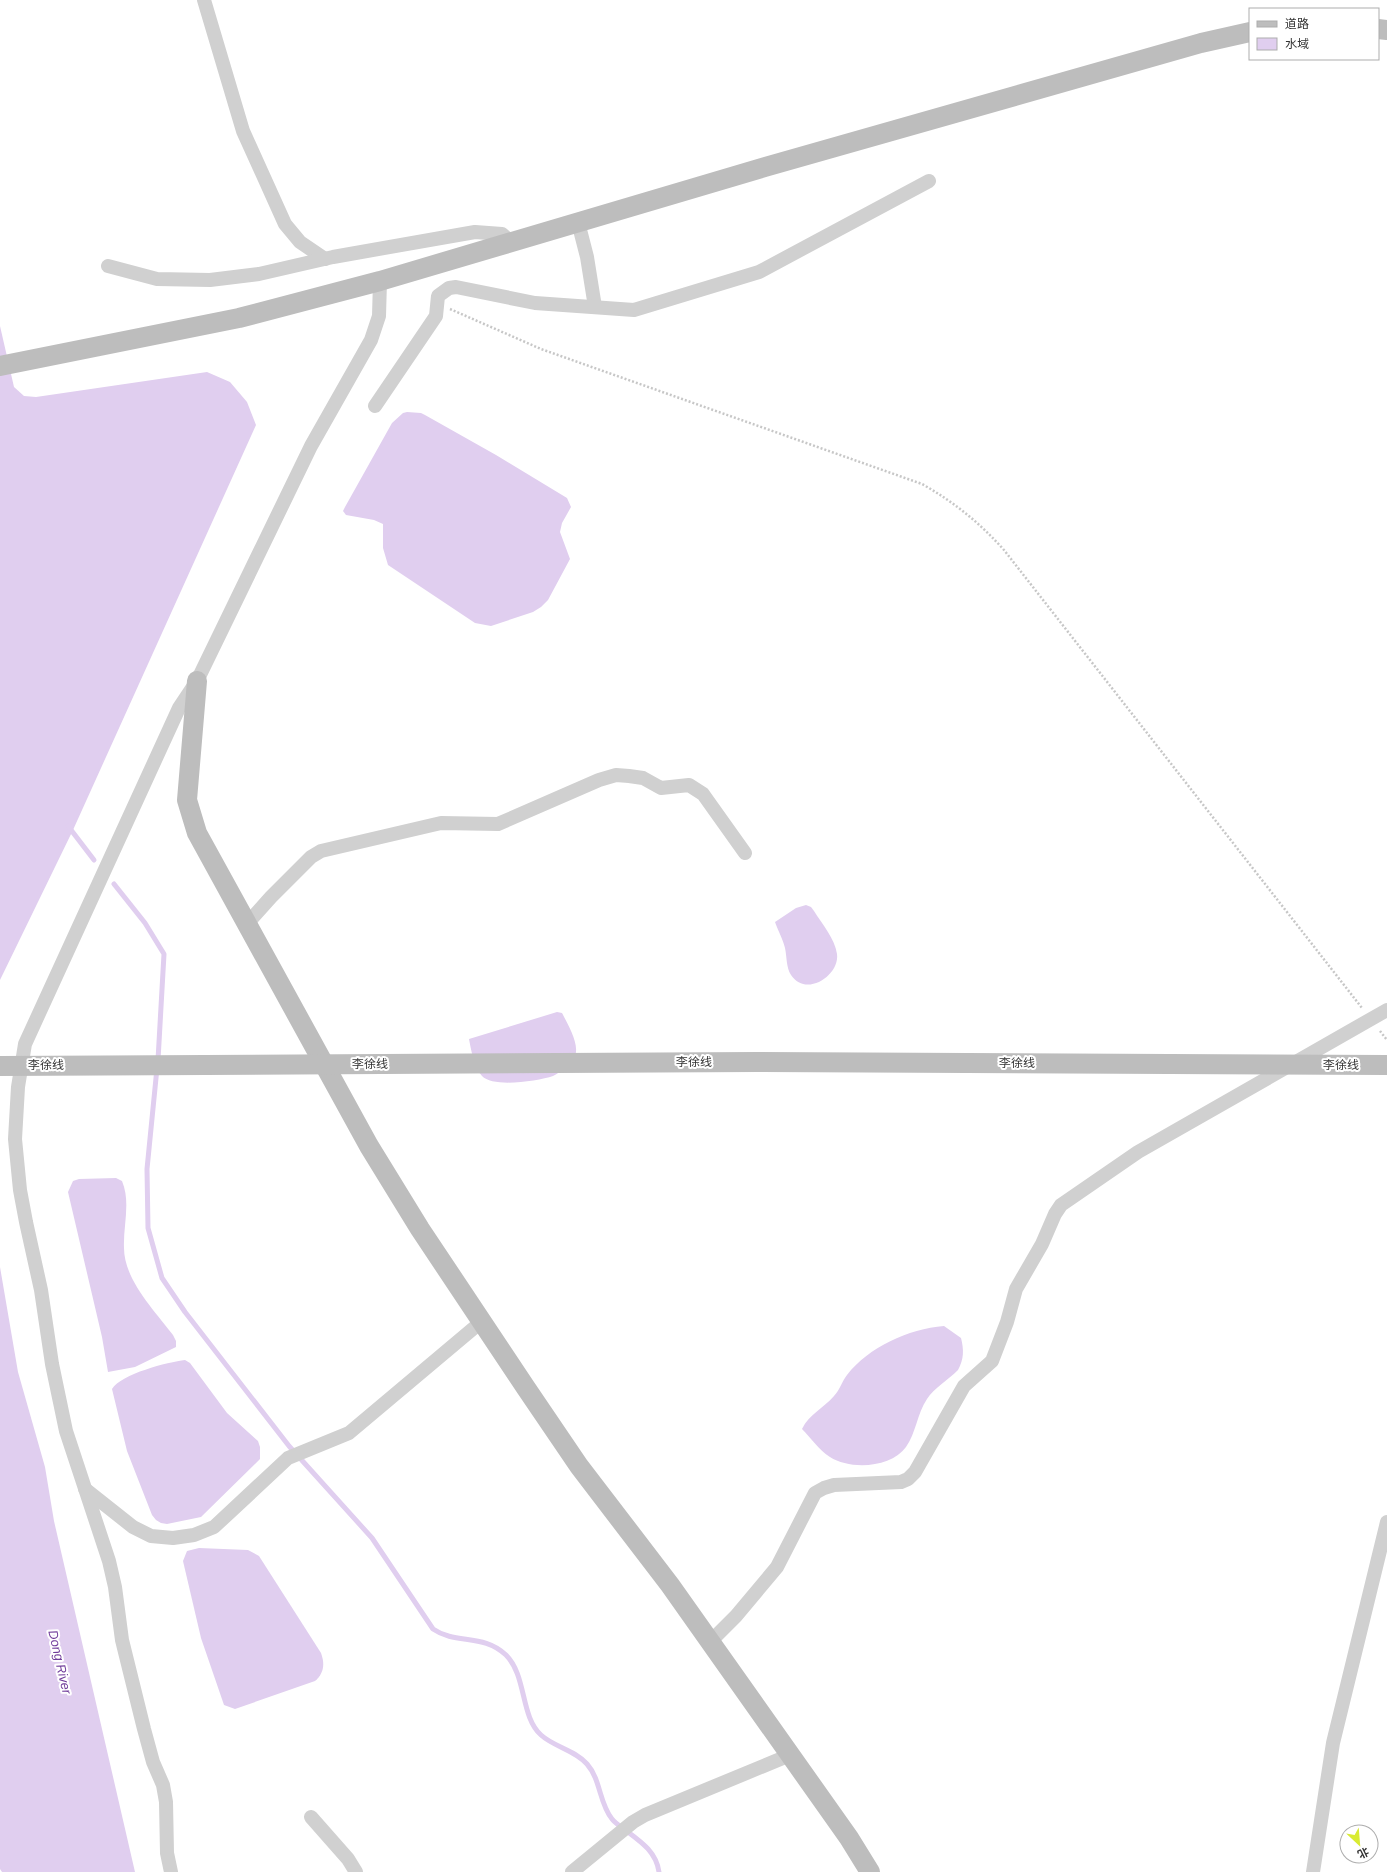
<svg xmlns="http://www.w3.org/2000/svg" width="1387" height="1872" font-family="Arial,'Noto Sans SC',sans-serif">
<rect width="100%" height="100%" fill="#fff"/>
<g fill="#e0ceef">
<path d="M 0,326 L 14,387 L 24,396 L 36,397 L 207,372 L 230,382 L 247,402 L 256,425 L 73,830 L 0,980 Z"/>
<path d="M 407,412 L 421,413 L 425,415 L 496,455 L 567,498 L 571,507 L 562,523 L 560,532 L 570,559 L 548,600 L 541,607 L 533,612 L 491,626 L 475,623 L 388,565 L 383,548 L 383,524 L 374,520 L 346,515 L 343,511 L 345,507 L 392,423 L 403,413 Z"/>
<path d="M 806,905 L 811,907 L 814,911 C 822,924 835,939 837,954 C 840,975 806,998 791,975 C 786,967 787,957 785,948 C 783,939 778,931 775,922 L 796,908 Z"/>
<path d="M 557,1012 L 562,1013 C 567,1023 580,1044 575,1056 C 572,1063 560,1073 553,1076 C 538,1081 493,1088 482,1076 C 474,1068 471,1049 469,1039 Z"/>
<path d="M 116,1178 L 122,1181 C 131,1202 123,1226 124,1248 C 124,1280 155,1311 173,1335 L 176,1341 L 176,1347 L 135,1367 L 108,1372 L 102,1337 L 68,1192 L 73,1181 L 79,1179 Z"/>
<path d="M 0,1267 L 18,1372 L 45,1467 L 54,1521 L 135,1872 L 2,1872 L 0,1869 Z"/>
<path d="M 944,1326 L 961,1338 C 964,1350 964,1359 958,1370 C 948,1380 934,1388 927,1399 C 917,1414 916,1433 906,1447 C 891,1468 850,1470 830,1457 C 819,1450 811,1438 802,1429 C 809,1414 824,1408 834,1396 C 840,1390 842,1381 847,1375 C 869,1347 908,1329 944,1326 Z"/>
<path d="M 185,1360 L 190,1363 L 227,1413 L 258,1441 L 260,1447 L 260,1459 L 201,1517 L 167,1524 L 161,1523 L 156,1520 L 152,1515 L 127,1451 L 112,1389 C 121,1374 168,1362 185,1360 Z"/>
<path d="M 199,1548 L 248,1550 L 259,1556 L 321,1653 C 325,1664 324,1673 315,1681 L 235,1709 L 224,1705 L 201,1638 L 183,1561 L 187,1551 Z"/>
</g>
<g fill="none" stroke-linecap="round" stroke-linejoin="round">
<g stroke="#e0ceef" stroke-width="5">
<path d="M 68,826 L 94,860"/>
<path d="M 114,884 L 145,923 L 164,954 L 158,1060"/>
<path d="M 157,1068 L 147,1169 L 148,1228 L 162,1278 L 185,1312 L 289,1446 L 372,1538 L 433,1629 C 456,1645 483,1633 506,1655 C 527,1676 520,1716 541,1735 C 554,1747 575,1750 587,1764 C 601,1780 599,1803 612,1819 C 615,1823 620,1826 624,1829 C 640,1841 656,1851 659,1872"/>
</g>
<g stroke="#c7c7c7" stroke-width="2.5" stroke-dasharray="2 2" stroke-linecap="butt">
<path d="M 450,309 L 541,349 L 922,484 C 954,502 980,523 1004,550 L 1362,1008"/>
<path d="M 1380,1031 L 1387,1040"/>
</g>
<g stroke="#d0d0d0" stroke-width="14">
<path d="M 204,0 L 243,131 L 285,224 L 300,242 L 325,259"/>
<path d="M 578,222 L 587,257 L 595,307"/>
<path d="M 108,266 L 157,279 L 210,280 L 259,274 L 333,257 L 475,232 L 502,234 L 511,242"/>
<path d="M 375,406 L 436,316 L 438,296 L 449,288 L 456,287 L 535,303 L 634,310 L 759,272 L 929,181"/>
<path d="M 246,925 L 271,897 L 311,857 L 321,851 L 441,823 L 498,824 L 599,780 L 616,775 L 629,776 L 643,778 L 661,788 L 689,785 L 703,794 L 745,853"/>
<path d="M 85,1489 L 133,1527 L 151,1536 L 173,1538 L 194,1535 L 214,1527 L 288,1458 L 349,1433 L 481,1322"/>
<path d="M 710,1642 L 736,1616 L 777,1567 L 815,1493 L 824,1488 L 834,1485 L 901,1482 L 908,1479 L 915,1472 L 964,1386 L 992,1361 L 1007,1322 L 1016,1289 L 1042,1244 L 1055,1214 L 1061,1205 L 1138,1152 L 1387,1010"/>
<path d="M 311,1817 L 348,1859 L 356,1872"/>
<path d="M 171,1872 L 167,1853 L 166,1802 L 163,1785 L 153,1762 L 144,1729 L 122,1640 L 115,1587 L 109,1561 L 66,1431 L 52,1364 L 41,1290 L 26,1222 L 20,1190 L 15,1139 L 18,1087 L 25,1044 L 179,708 L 197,681 L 311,446 L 371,340 L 379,316 L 380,281"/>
<path d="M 572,1872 L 633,1822 L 645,1815 L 790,1755"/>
<path d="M 1313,1872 L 1333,1743 L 1387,1522"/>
</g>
<g stroke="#bdbdbd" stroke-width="20">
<path d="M 1378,29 L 1387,30"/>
<path d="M 0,366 L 239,318 L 380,281 L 765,167 L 1201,43 L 1250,32"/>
<path d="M 197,681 L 187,800 L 197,833 L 369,1146 L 420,1229 L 526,1388 L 579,1466 L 670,1585 L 849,1838 L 870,1872"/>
<path d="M 0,1066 L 756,1062 L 1387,1065"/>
</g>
</g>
<g text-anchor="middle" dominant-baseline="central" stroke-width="4" stroke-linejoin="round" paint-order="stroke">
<g font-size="12" fill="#333" stroke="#fff">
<text x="694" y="1062">李徐线</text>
<text x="1017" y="1063">李徐线</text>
<text x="370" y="1064">李徐线</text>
<text x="46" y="1065">李徐线</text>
<text x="1341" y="1065">李徐线</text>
</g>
<g font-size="13" font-style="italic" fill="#703c9a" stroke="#fff">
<text transform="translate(60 1662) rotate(77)">Dong River</text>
</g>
</g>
<rect x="1249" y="8" width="130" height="52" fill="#ffffff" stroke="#adadad"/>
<rect x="1257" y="21" width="20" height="6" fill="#bdbdbd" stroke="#adadad"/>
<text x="1285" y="28" font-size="12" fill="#333333">道路</text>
<rect x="1257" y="38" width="20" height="12" fill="#e0ceef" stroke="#adadad"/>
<text x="1285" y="48" font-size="12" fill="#333333">水域</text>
<g transform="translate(1359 1844) rotate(154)"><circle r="19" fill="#ffffff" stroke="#adadad"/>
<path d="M0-3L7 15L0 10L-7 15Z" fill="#d9eb33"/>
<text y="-6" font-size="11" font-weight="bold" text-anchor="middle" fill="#333333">北</text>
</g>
</svg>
